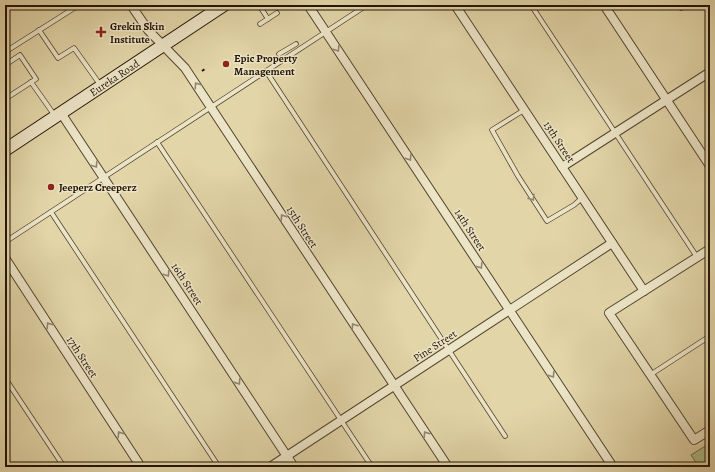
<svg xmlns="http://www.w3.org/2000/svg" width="715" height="472" font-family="Alegreya,serif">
<rect width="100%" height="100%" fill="#e2d5a8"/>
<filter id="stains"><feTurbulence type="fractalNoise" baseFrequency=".005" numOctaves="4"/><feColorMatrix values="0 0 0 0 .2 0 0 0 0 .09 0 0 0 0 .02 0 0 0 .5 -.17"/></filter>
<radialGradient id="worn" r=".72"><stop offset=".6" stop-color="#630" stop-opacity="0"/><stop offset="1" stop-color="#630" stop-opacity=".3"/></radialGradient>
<path fill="#b0be89" stroke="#696947" d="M 710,443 L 710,467 L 699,467 L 691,455 Z"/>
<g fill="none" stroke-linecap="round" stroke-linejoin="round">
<g stroke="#52442e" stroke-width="5.5">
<g id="lane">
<path d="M 259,5 L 268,19"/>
<path d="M 531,5 L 697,257"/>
<path d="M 679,5 L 681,8"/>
<path d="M 260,24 L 277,13"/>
<path d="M 39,30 L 58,58 L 74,48 L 101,86"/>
<path d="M 5,52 L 79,5"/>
<path d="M 279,54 L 296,44"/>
<path d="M 5,65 L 20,55 L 36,79 L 5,99"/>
<path d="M 266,71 L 505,436"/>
<path d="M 31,82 L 55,116"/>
<path d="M 524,110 L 492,130 L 518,176 L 547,221 L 574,205 L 582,198"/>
<path d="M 157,142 L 372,467"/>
<path d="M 51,212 L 219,467"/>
<path d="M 5,242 L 367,5"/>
<path d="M 650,375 L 710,336"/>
<path d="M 5,378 L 64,467"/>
</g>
</g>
<g stroke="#52442e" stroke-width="10">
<g id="street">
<path d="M 131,5 L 148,30 L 185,68 L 448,467"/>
<path d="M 308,5 L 613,467"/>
<path d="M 455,5 L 644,291"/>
<path d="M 604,5 L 710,166"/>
<path d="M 61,113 L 294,467"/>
<path d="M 562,167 L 710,72"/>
<path d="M 710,249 L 609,313 L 694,440 L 710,430"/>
<path d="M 5,258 L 141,467"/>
<path d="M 270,467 L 612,243"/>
</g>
</g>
<g stroke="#221405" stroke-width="14">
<g id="secondary">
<path id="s1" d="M 5,150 L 224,5"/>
</g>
</g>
<path stroke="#221405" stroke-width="2" stroke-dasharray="3 2" stroke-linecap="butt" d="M 202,71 L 206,68"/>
<use href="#lane" stroke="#ece4c6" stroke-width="4"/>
<use href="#street" stroke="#ece4c6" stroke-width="8"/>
<use href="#secondary" stroke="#ece4c6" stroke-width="12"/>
</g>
<defs><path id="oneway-chevron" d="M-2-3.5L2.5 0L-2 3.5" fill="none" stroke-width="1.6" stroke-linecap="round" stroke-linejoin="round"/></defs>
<g stroke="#91866f">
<use href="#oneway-chevron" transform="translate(337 49) rotate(57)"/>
<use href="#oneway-chevron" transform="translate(197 85) rotate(-124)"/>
<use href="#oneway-chevron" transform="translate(409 158) rotate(57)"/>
<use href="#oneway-chevron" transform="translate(95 165) rotate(56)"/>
<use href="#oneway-chevron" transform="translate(532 198) rotate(57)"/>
<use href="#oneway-chevron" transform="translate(283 217) rotate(-123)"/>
<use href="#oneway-chevron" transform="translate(480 266) rotate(57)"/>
<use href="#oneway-chevron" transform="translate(167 274) rotate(57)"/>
<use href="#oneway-chevron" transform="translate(49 325) rotate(-123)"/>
<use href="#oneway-chevron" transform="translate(354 326) rotate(-123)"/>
<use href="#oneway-chevron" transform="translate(552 375) rotate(57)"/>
<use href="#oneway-chevron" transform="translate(238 382) rotate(57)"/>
<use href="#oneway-chevron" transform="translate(120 434) rotate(-123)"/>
<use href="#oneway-chevron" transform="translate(426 434) rotate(-123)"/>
</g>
<g fill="#8f2418" stroke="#ece4c6" stroke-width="1.5">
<path d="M99 26h4v4h4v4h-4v4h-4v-4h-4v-4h4z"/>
<circle cx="226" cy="64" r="4"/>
<circle cx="51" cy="187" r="4"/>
</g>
<g text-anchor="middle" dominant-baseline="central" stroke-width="3" stroke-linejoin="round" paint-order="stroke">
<g font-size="11" font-weight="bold" fill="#221405" stroke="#ece4c6" text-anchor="start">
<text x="110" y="26">Grekin Skin<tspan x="110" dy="13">Institute</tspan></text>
<text x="234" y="58">Epic Property<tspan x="234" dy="13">Management</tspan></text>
<text x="59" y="187">Jeeperz Creeperz</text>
</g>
<g font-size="11" fill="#221405" stroke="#ece4c6">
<text stroke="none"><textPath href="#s1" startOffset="131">Eureka Road</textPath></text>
<text transform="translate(559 142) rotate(57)">13th Street</text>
<text transform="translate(302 227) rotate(57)">15th Street</text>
<text transform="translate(470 230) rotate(57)">14th Street</text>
<text transform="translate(187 284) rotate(57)">16th Street</text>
<text transform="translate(435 346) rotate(-33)">Pine Street</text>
<text transform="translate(82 357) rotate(57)">17th Street</text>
</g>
</g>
<rect width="715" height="472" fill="none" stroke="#e2d5a8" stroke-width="20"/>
<rect x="6" y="6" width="703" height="460" fill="none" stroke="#221405" stroke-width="2"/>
<rect x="10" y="10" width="695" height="452" fill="none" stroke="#221405"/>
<rect width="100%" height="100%" filter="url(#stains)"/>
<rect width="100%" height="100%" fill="url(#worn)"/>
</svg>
